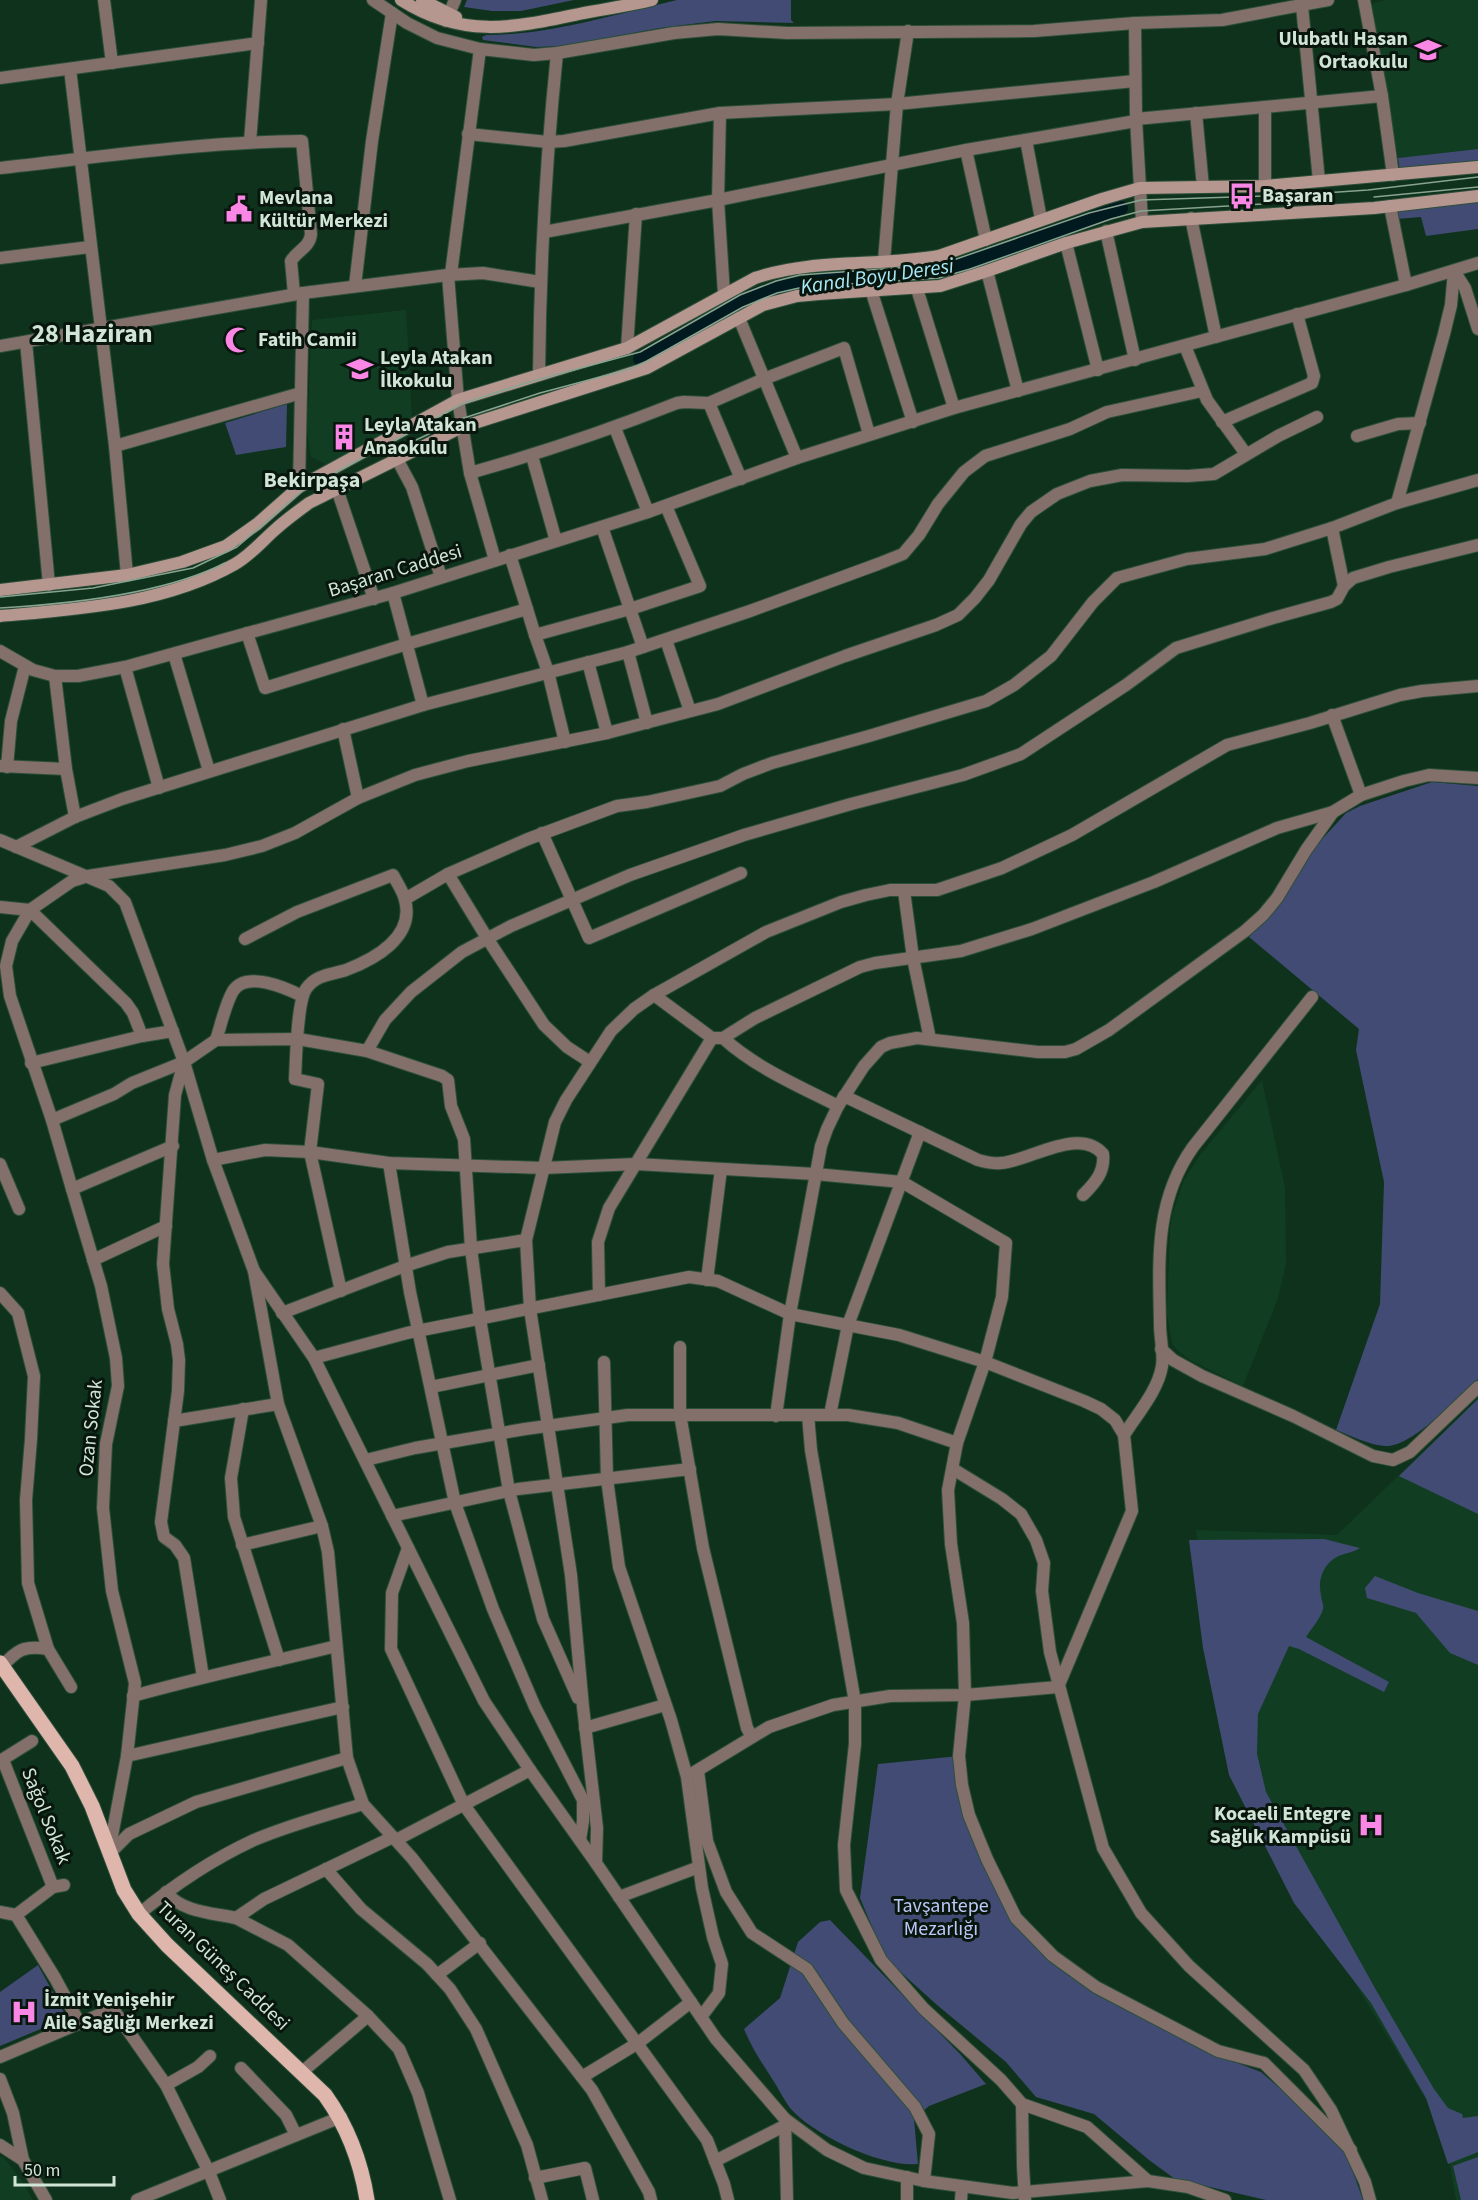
<svg xmlns="http://www.w3.org/2000/svg" width="1478" height="2200" font-family="'Source Sans 3',sans-serif">
<rect width="100%" height="100%" fill="#0e321c"/>
<g fill="#113e23">
<path d="M 1386,0 L 1478,0 L 1478,149 L 1398,158 L 1371,4 Z"/>
<path d="M 406,310 L 412,421 L 375,444 L 326,464 L 311,457 L 307,433 L 312,320 Z"/>
<path d="M 1262,1080 L 1285,1188 L 1286,1264 L 1277,1301 L 1243,1386 L 1190,1360 L 1179,1352 L 1172,1343 L 1167,1314 L 1170,1230 L 1172,1215 L 1184,1180 L 1200,1155 Z"/>
<path d="M 1478,1399 L 1478,2200 L 1456,2200 L 1444,2129 L 1304,1900 L 1226,1750 L 1196,1530 L 1337,1535 Z"/>
<path d="M 0,2156 L 4,2158 L 22,2181 L 33,2200 L 0,2200 Z"/>
</g>
<g fill="#424b73">
<path d="M 467,0 L 574,0 L 521,11 L 492,11 L 464,7 Z"/>
<path d="M 677,0 L 791,0 L 791,20 L 794,23 L 715,21 L 660,28 L 562,46 L 536,47 L 483,40 L 482,37 L 486,35 C 551,35 615,14 677,0 Z"/>
<path d="M 1478,149 L 1478,163 L 1400,171 L 1398,158 Z"/>
<path d="M 1478,200 L 1478,229 L 1426,236 L 1421,217 L 1397,219 L 1395,208 Z"/>
<path d="M 287,404 L 286,447 L 236,455 L 225,423 Z"/>
<path d="M 1432,782 L 1478,786 L 1478,1379 C 1458,1397 1412,1448 1385,1446 C 1369,1445 1352,1436 1336,1430 L 1380,1304 L 1384,1182 L 1356,1050 L 1359,1029 L 1249,937 L 1270,915 L 1314,848 L 1346,813 L 1360,806 Z"/>
<path d="M 1478,1399 L 1478,1514 L 1399,1476 Z"/>
<path d="M 1324,1539 L 1360,1548 C 1351,1554 1339,1553 1331,1561 C 1321,1570 1318,1583 1321,1595 C 1321,1600 1324,1604 1323,1609 C 1321,1618 1311,1629 1306,1637 L 1389,1682 L 1384,1692 L 1299,1649 L 1289,1646 L 1258,1714 L 1257,1754 L 1266,1792 L 1376,1990 L 1434,2089 L 1448,2108 L 1462,2114 L 1463,2118 L 1478,2116 L 1478,2152 L 1448,2164 L 1426,2098 L 1371,2003 L 1294,1903 L 1229,1775 L 1203,1648 L 1189,1540 Z"/>
<path d="M 1375,1576 L 1418,1593 L 1478,1611 L 1478,1665 L 1450,1653 L 1416,1613 L 1367,1598 L 1365,1588 Z"/>
<path d="M 959,1756 L 970,1834 L 1004,1894 L 1051,1958 L 1222,2057 L 1261,2072 L 1290,2097 L 1346,2152 L 1363,2200 L 1266,2200 L 1175,2179 L 1149,2160 L 1094,2114 L 1036,2097 L 1006,2062 L 937,2005 L 885,1958 L 860,1898 L 878,1764 Z"/>
<path d="M 830,1920 L 961,2055 L 986,2084 L 929,2106 L 914,2119 L 918,2164 C 883,2168 813,2135 790,2108 C 785,2101 780,2092 776,2085 C 764,2066 752,2049 744,2029 L 780,1998 L 798,1942 L 820,1922 Z"/>
<path d="M 38,1965 L 67,2018 L 0,2046 L 0,1992 Z"/>
<path d="M 1478,2157 L 1478,2200 L 1461,2200 L 1453,2166 Z"/>
</g>
<g fill="none" stroke-linecap="round" stroke-linejoin="round">
<path stroke="#011a20" stroke-width="14" d="M 640,359 L 756,295 L 788,286 L 825,280 L 943,271 L 1121,208"/>
<g stroke="#2d4f3a" stroke-width="14">
<g id="minor">
<path d="M 104,0 L 112,63"/>
<path d="M 1364,0 L 1382,96 L 1393,175"/>
<path d="M 1302,6 L 1319,181"/>
<path d="M 446,21 L 455,0"/>
<path d="M 1135,23 L 1136,119 L 1142,222"/>
<path d="M 70,69 L 115,446 L 127,575"/>
<path d="M 0,78 L 258,43"/>
<path d="M 1265,107 L 1265,186"/>
<path d="M 720,113 L 718,200 L 724,294"/>
<path d="M 1196,113 L 1203,187"/>
<path d="M 1136,119 L 1382,96"/>
<path d="M 468,134 L 548,142 L 564,141 L 720,113 L 897,104 L 1135,81"/>
<path d="M 1026,140 L 1041,219"/>
<path d="M 250,142 L 261,0"/>
<path d="M 966,150 L 986,240"/>
<path d="M 0,168 C 100,157 201,142 302,141 L 311,234 C 310,247 297,251 291,261 L 294,294"/>
<path d="M 1390,206 L 1406,285"/>
<path d="M 1191,218 L 1216,337"/>
<path d="M 1106,231 L 1135,360"/>
<path d="M 544,232 L 718,200 L 966,150 L 1136,121"/>
<path d="M 1066,243 L 1098,370"/>
<path d="M 0,258 L 90,247"/>
<path d="M 884,261 L 897,104 L 908,31"/>
<path d="M 987,271 L 1018,391"/>
<path d="M 1454,271 L 1465,288 L 1478,329"/>
<path d="M 451,274 L 480,49"/>
<path d="M 448,275 L 458,400 L 470,473 C 541,453 609,430 677,403 L 684,402 L 709,403 L 764,379 L 844,348 L 869,434"/>
<path d="M 355,286 L 372,141 L 392,13"/>
<path d="M 917,289 L 954,408"/>
<path d="M 871,290 L 913,422"/>
<path d="M 739,318 L 797,458"/>
<path d="M 26,342 L 49,585"/>
<path d="M 0,346 L 303,293 L 448,275 L 483,273 L 540,282"/>
<path d="M 1185,346 L 1207,400 L 1246,454"/>
<path d="M 627,348 L 636,214"/>
<path d="M 539,374 C 540,266 546,160 557,53"/>
<path d="M 709,403 L 741,479"/>
<path d="M 1222,422 L 1312,383 L 1314,376 L 1297,314"/>
<path d="M 615,428 L 648,512"/>
<path d="M 1357,436 L 1398,424 L 1420,423"/>
<path d="M 115,446 L 301,393"/>
<path d="M 532,456 L 556,541"/>
<path d="M 397,459 L 412,487 L 441,577"/>
<path d="M 470,473 L 495,560"/>
<path d="M 299,487 L 303,293"/>
<path d="M 337,489 L 374,599"/>
<path d="M 1397,503 L 1444,334 L 1451,305 L 1454,271"/>
<path d="M 602,527 L 643,647"/>
<path d="M 1332,528 L 1344,586"/>
<path d="M 510,555 L 527,609"/>
<path d="M 393,593 L 423,705"/>
<path d="M 247,633 L 265,688 L 407,644 L 527,609 L 535,635 L 630,609 L 700,586 L 666,506"/>
<path d="M 535,635 L 548,672 L 565,742"/>
<path d="M 666,640 L 690,711"/>
<path d="M 0,651 L 33,670 L 55,676 L 78,676 L 125,667 L 393,593 L 648,512 L 797,458 L 954,408 L 1406,285 L 1478,263"/>
<path d="M 628,652 L 647,723"/>
<path d="M 174,654 L 209,771"/>
<path d="M 588,662 L 607,733"/>
<path d="M 125,667 L 159,788"/>
<path d="M 55,676 L 66,769 L 75,817"/>
<path d="M 1332,715 L 1361,795"/>
<path d="M 343,729 L 358,798"/>
<path d="M 0,766 L 66,769"/>
<path d="M 7,767 L 11,721 L 25,666"/>
<path d="M 542,833 L 589,938 L 741,873"/>
<path d="M 16,847 L 75,817 L 122,799 L 423,705 L 628,652 L 750,611 L 878,564 L 903,554 L 919,535 L 938,504 L 964,472 L 985,456 L 1070,429 L 1107,412 L 1202,391"/>
<path d="M 448,874 L 487,938 L 544,1025 L 567,1047 L 590,1062"/>
<path d="M 904,891 L 913,958 L 930,1039"/>
<path d="M 405,899 L 448,874 L 528,839 L 617,806 L 647,802 L 720,786 L 743,774 L 772,763 L 869,736 L 986,701 L 1014,685 L 1051,656 L 1093,602 L 1117,578 L 1187,559 L 1265,549 L 1332,528 L 1397,503 L 1478,480"/>
<path d="M 0,907 L 30,910 L 126,1003 L 133,1013 L 142,1036"/>
<path d="M 245,939 L 297,912 L 393,875 C 397,883 403,891 405,900 C 415,937 375,959 346,970 C 331,975 316,974 306,989 C 297,1002 296,1060 295,1079 L 318,1084 L 310,1152 L 341,1291"/>
<path d="M 654,995 L 712,1038 L 723,1038 L 755,1018 L 860,967 L 875,963 L 961,951 L 1032,929 L 1154,882 L 1277,828 L 1333,812 L 1361,795 L 1404,781 L 1429,775 L 1478,778"/>
<path d="M 723,1038 C 756,1068 799,1086 838,1106"/>
<path d="M 216,1040 C 221,1025 225,1005 233,991 C 246,970 286,988 302,996"/>
<path d="M 367,1051 L 385,1020 L 411,992 L 462,952 L 511,926 L 630,875 L 744,835 L 851,804 L 963,775 L 1021,754 L 1126,685 L 1176,648 L 1273,618 L 1331,602 L 1337,599 L 1344,586 L 1353,578 L 1389,567 L 1478,545"/>
<path d="M 184,1062 L 175,1095 L 163,1264 L 168,1309 L 177,1344 L 179,1360 L 178,1391 L 161,1522 L 164,1537 L 175,1545 L 184,1558 L 203,1677"/>
<path d="M 31,1063 L 142,1036 L 173,1031"/>
<path d="M 844,1096 L 978,1160 C 986,1162 992,1164 1001,1163 C 1030,1161 1079,1126 1103,1154 C 1105,1172 1095,1183 1083,1195"/>
<path d="M 52,1120 L 114,1094 L 132,1083 L 184,1062 L 216,1040 L 298,1039 L 367,1051 L 442,1076 L 448,1080 L 451,1106 L 464,1139 L 471,1248 L 480,1319 L 509,1491 L 543,1619 L 578,1698"/>
<path d="M 213,1160 L 265,1150 L 310,1152 L 389,1163 L 543,1168 L 636,1164 L 815,1174 L 902,1182 L 1006,1243 L 1002,1297 L 985,1362 L 957,1443 L 948,1490 L 951,1544 L 963,1623 L 965,1695 L 959,1756 L 962,1785 L 969,1815 L 987,1859 L 1016,1918 L 1053,1956 L 1096,1987 L 1218,2051 L 1264,2063 L 1351,2150"/>
<path d="M 389,1163 L 410,1292 L 455,1503 L 493,1609 L 535,1707 L 583,1800 L 583,1821 L 580,1840"/>
<path d="M 0,1164 L 19,1209"/>
<path d="M 72,1189 L 52,1120 L 10,996 L 6,966 L 12,941 L 30,910 L 72,881 L 88,876 L 225,855 L 262,846 L 295,833 L 358,798 L 415,775 L 468,761 L 607,733 L 718,704 L 845,656 L 936,625 L 958,615 L 975,598 L 989,580 L 1021,524 L 1031,512 L 1057,494 L 1090,481 L 1122,475 L 1188,476 L 1214,474 L 1278,436 L 1317,417"/>
<path d="M 93,1260 L 166,1226"/>
<path d="M 254,1271 L 278,1404 L 322,1526 L 328,1552 L 347,1758 L 363,1804 L 412,1858 L 592,2090 L 649,2192 L 651,2200"/>
<path d="M 707,1280 L 721,1169"/>
<path d="M 0,1293 L 18,1313 L 34,1376 L 31,1439 L 26,1500 L 28,1583 L 48,1649 L 71,1687"/>
<path d="M 599,1295 L 598,1242 L 609,1208 L 712,1038"/>
<path d="M 282,1313 L 405,1266 L 448,1252 L 526,1240"/>
<path d="M 680,1347 L 680,1414 L 703,1548 L 747,1728 L 752,1737"/>
<path d="M 1161,1349 L 1173,1360 L 1202,1376 L 1293,1416 L 1373,1456 L 1393,1460 L 1410,1452 L 1478,1387"/>
<path d="M 314,1358 L 407,1333 L 689,1277 L 718,1281 L 790,1314 L 899,1335 L 985,1362 L 1084,1401 L 1101,1409 L 1115,1420 L 1124,1435 L 1132,1511 L 1058,1687"/>
<path d="M 604,1362 L 607,1479 L 619,1567 L 671,1720 L 687,1777 L 702,1888 L 713,1937 L 722,1964 L 719,1993 L 701,2017"/>
<path d="M 431,1387 L 539,1365"/>
<path d="M 243,1409 L 231,1478 L 234,1517 L 279,1660"/>
<path d="M 808,1415 L 811,1450 L 855,1702 L 855,1744 L 844,1845 L 846,1890 L 881,1960 L 924,2009 L 1001,2080 L 1022,2104 L 1087,2127 L 1148,2181"/>
<path d="M 830,1415 L 848,1325 L 920,1132"/>
<path d="M 776,1416 L 790,1314 L 821,1146 L 827,1129 L 838,1106 L 864,1066 L 881,1047 L 890,1043 L 917,1038 L 1038,1052 L 1065,1052 L 1076,1049 L 1109,1030 L 1245,931 L 1263,915 L 1277,898 L 1306,850 L 1333,812"/>
<path d="M 174,1421 L 278,1404"/>
<path d="M 1124,1435 C 1137,1414 1158,1391 1162,1366 C 1164,1354 1160,1338 1160,1325 C 1159,1261 1154,1202 1193,1147 L 1312,997"/>
<path d="M 366,1460 L 415,1448 L 525,1429 L 628,1415 L 848,1415 L 898,1423 L 957,1443"/>
<path d="M 953,1469 L 1002,1499 L 1021,1514 L 1036,1540 L 1044,1563 L 1042,1591 L 1050,1652 L 1103,1848 L 1141,1913 L 1189,1966 L 1304,2070 L 1331,2110 L 1365,2182 L 1370,2200"/>
<path d="M 392,1516 L 518,1489 L 690,1469"/>
<path d="M 242,1545 L 322,1526"/>
<path d="M 408,1548 L 392,1593 L 391,1649 L 464,1805 L 707,2140 L 724,2184 L 728,2200"/>
<path d="M 2,1666 C 18,1650 23,1645 48,1649"/>
<path d="M 133,1696 C 200,1677 268,1663 336,1646"/>
<path d="M 585,1728 L 665,1705"/>
<path d="M 127,1756 L 343,1707"/>
<path d="M 3,1760 L 53,1887"/>
<path d="M 0,1761 L 32,1741"/>
<path d="M 698,1771 L 707,1841 L 726,1892 L 752,1933 L 807,1969 L 843,2023 L 915,2107 L 929,2134 L 924,2181"/>
<path d="M 693,1773 L 769,1727 L 833,1705 L 890,1696 L 965,1695 L 1058,1687"/>
<path d="M 393,1837 L 264,1899 L 236,1918 L 288,1945 L 368,2016 L 399,2049 L 418,2093 L 450,2200"/>
<path d="M 396,1840 L 530,1770"/>
<path d="M 109,1852 L 127,1756 L 135,1683 L 112,1591 L 103,1508 L 106,1444 L 118,1386 L 116,1358 L 101,1286 L 72,1189 L 173,1146"/>
<path d="M 109,1854 L 129,1834 L 196,1802 L 347,1758"/>
<path d="M 596,1863 L 597,1828 L 583,1707 L 571,1575 L 530,1309 L 526,1240 L 555,1122 L 566,1100 L 611,1031 L 634,1009 L 654,995 L 766,932 L 841,902 L 866,895 L 890,890 L 937,890 L 1002,868 L 1072,835 L 1227,745 L 1310,723 L 1400,695 L 1422,691 L 1478,686"/>
<path d="M 326,1869 L 361,1909 L 427,1964 L 450,1989 L 476,2029 L 527,2145 L 542,2200"/>
<path d="M 166,1892 C 181,1912 213,1913 236,1918"/>
<path d="M 619,1897 L 699,1867"/>
<path d="M 0,1912 L 16,1915 L 55,1978 L 79,2022"/>
<path d="M 139,1914 C 174,1885 213,1859 254,1840 C 289,1825 327,1815 363,1804"/>
<path d="M 16,1915 L 53,1887 L 64,1885"/>
<path d="M 437,1975 L 480,1943"/>
<path d="M 0,2057 L 113,2009 L 166,2085 L 209,2172 L 220,2200"/>
<path d="M 241,2068 L 286,2115 L 296,2135"/>
<path d="M 302,2072 L 368,2016"/>
<path d="M 582,2077 L 638,2043 L 691,2002"/>
<path d="M 0,2079 L 13,2113 L 23,2160"/>
<path d="M 166,2085 L 198,2067 L 210,2056"/>
<path d="M 1022,2104 L 1023,2166 L 1025,2200"/>
<path d="M 785,2119 L 787,2200"/>
<path d="M 0,2145 L 23,2160 L 46,2200"/>
<path d="M 715,2161 L 786,2125"/>
<path d="M 535,2178 L 585,2168 L 593,2200"/>
<path d="M 137,2200 L 341,2117"/>
<path d="M 907,2200 L 907,2177"/>
<path d="M 961,2200 L 962,2187"/>
</g>
</g>
<g stroke="#2d4f3a" stroke-width="14">
<g id="tertiary">
<path d="M 373,0 L 407,23 L 437,38 L 480,49 L 534,55 L 557,53 L 674,33 L 718,29 L 787,33 L 1034,31 L 1135,23 L 1222,20 L 1328,0"/>
<path d="M 0,840 L 109,886 L 125,902 L 184,1062 L 213,1160 L 254,1271 L 314,1358 L 484,1701 L 530,1770 L 596,1863 L 716,2039 L 785,2119 L 827,2150 L 864,2168 L 924,2181 L 1013,2193 L 1148,2181 L 1188,2187 L 1225,2200"/>
</g>
</g>
<g stroke="#2d4f3a" stroke-width="14">
<g id="secondary">
<path d="M 401,0 C 463,39 512,28 579,14 C 603,9 628,6 652,0"/>
<path d="M 422,0 L 456,17"/>
<path d="M 0,590 L 127,575 L 182,562 L 226,546 L 257,524 L 299,487 L 458,400 L 627,348 L 755,278 C 814,258 878,267 939,256 L 1102,199 L 1140,188 L 1265,186 L 1478,167"/>
<path d="M 0,616 C 79,609 165,604 235,564 C 251,555 263,540 277,528 C 287,519 298,511 309,503 L 462,427 L 647,368 L 763,305 L 797,296 L 819,294 L 940,286 L 987,271 L 1066,243 L 1142,222 L 1374,208 L 1478,196"/>
</g>
</g>
<g stroke="#2d4f3a" stroke-width="17">
<path id="primary" d="M 0,1663 L 72,1766 L 92,1806 L 124,1890 L 139,1914 L 167,1945 L 325,2095 C 348,2127 361,2162 367,2200"/>
</g>
<use href="#minor" stroke="#83706b" stroke-width="12"/>
<use href="#tertiary" stroke="#83706b" stroke-width="12"/>
<use href="#secondary" stroke="#b69790" stroke-width="12"/>
<use href="#primary" stroke="#deb6ac" stroke-width="15"/>
<g stroke="#89a391" stroke-width="1.5">
<path d="M 1374,197 L 1478,187"/>
<path d="M 388,453 L 461,419 L 540,393 L 630,369 L 647,361 L 743,307 L 777,293 L 799,288 L 832,285 L 939,278 L 970,269 L 1111,219 L 1141,211 L 1263,204"/>
<path d="M 0,597 L 93,588 L 193,568 L 237,547 L 303,490 L 464,403 L 529,382 L 640,352 L 740,295 L 776,281 L 800,275 L 939,265 L 1089,213 L 1141,200 L 1295,195 L 1368,190 L 1478,177"/>
<path d="M 0,608 C 69,604 164,594 225,563"/>
</g>
</g>
<defs>
<g id="school-bare" transform="scale(2.07)"><path d="M0-5L7-2L0 1L-7-2ZM-4 1L0 2.5L4 1V4Q0 6-4 4Z" fill="#fa87e6" stroke="#08160d" stroke-width="2.5" paint-order="stroke"/></g>
<g id="bus-bare" transform="scale(2.07)"><path d="M-5-6H5V4H4V6H2V4H-2V6H-4V4H-5ZM-3.5-4V0h7V-4ZM-3.5 1.2v1.5H-2V1.2ZM2 1.2v1.5H3.5V1.2Z" fill="#fa87e6" stroke="#08160d" stroke-width="2.5" paint-order="stroke"/></g>
<g id="civic-bare" transform="scale(2.07)"><path d="M-.6-6.5H3V-4.5H.6V-3L4-1V1h2V6H-6V1h2V-1L-.6-3ZM-1.2 2.5V6h2.4V2.5Z" fill="#fa87e6" stroke="#08160d" stroke-width="2.5" paint-order="stroke"/></g>
<g id="mosque-bare" transform="scale(2.07)"><path d="M3.5-4.9A6 6 0 1 0 3.5 4.9A5 5 0 1 1 3.5-4.9Z" fill="#fa87e6" stroke="#08160d" stroke-width="2.5" paint-order="stroke"/></g>
<g id="building-bare" transform="scale(2.07)"><path d="M-4-6H4V6H1V3H-1V6H-4ZM-2.5-4.3h1.7v1.8h-1.7ZM.8-4.3h1.7v1.8H.8ZM-2.5-1h1.7V.8h-1.7ZM.8-1h1.7V.8H.8Z" fill="#fa87e6" stroke="#08160d" stroke-width="2.5" paint-order="stroke"/></g>
<g id="hospital-bare" transform="scale(2.07)"><path d="M-5-5h3v3.5h4V-5h3V5h-3V1.5h-4V5h-3Z" fill="#fa87e6" stroke="#08160d" stroke-width="2.5" paint-order="stroke"/></g>
</defs>
<g fill-rule="evenodd">
<use href="#school-bare" x="1428" y="50"/>
<use href="#bus-bare" x="1242" y="196"/>
<use href="#civic-bare" x="239" y="209"/>
<use href="#mosque-bare" x="238" y="340"/>
<use href="#school-bare" x="360" y="369"/>
<use href="#building-bare" x="344" y="437"/>
<use href="#hospital-bare" x="1371" y="1825"/>
<use href="#hospital-bare" x="24" y="2012"/>
</g>
<g text-anchor="middle" dominant-baseline="central" stroke-width="6" stroke-linejoin="round" paint-order="stroke">
<g font-size="20" font-weight="bold" fill="#d1e5d6" stroke="#08160d" text-anchor="start">
<text x="1408" y="39" text-anchor="end">Ulubatlı Hasan<tspan x="1408" dy="23">Ortaokulu</tspan></text>
<text x="1262" y="196">Başaran</text>
<text x="259" y="198">Mevlana<tspan x="259" dy="23">Kültür Merkezi</tspan></text>
<text x="258" y="340">Fatih Camii</text>
<text x="380" y="358">Leyla Atakan<tspan x="380" dy="23">İlkokulu</tspan></text>
<text x="364" y="425">Leyla Atakan<tspan x="364" dy="23">Anaokulu</tspan></text>
<text x="1351" y="1814" text-anchor="end">Kocaeli Entegre<tspan x="1351" dy="23">Sağlık Kampüsü</tspan></text>
<text x="44" y="2000">İzmit Yenişehir<tspan x="44" dy="23">Aile Sağlığı Merkezi</tspan></text>
</g>
<g font-size="20" fill="#d1e5d6" stroke="#08160d">
<text transform="translate(395 571) rotate(-17)">Başaran Caddesi</text>
<text transform="translate(91 1428) rotate(-84)">Ozan Sokak</text>
<text transform="translate(46 1816) rotate(68)">Sağol Sokak</text>
<text transform="translate(223 1966) rotate(44)">Turan Güneş Caddesi</text>
</g>
<g font-size="20" fill="#bcc8f8" stroke="#08160d">
<text x="941" y="1906">Tavşantepe<tspan x="941" dy="23">Mezarlığı</tspan></text>
</g>
<g font-size="21" font-style="italic" fill="#a8e9f9" stroke="#08160d">
<text transform="translate(877 276) rotate(-8)">Kanal Boyu Deresi</text>
</g>
<g font-size="22" font-weight="bold" fill="#d1e5d6" stroke="#08160d">
<text x="312" y="480">Bekirpaşa</text>
</g>
<g font-size="26" font-weight="bold" fill="#d1e5d6" stroke="#08160d">
<text x="92" y="333">28 Haziran</text>
</g>
</g>
<path d="M15 2176v9h99v-9" fill="none" stroke="#d1e5d6" stroke-width="3"/>
<text x="24" y="2176" font-size="18" fill="#d1e5d6" stroke="#08160d" stroke-width="4.5" paint-order="stroke">50 m</text>
</svg>
